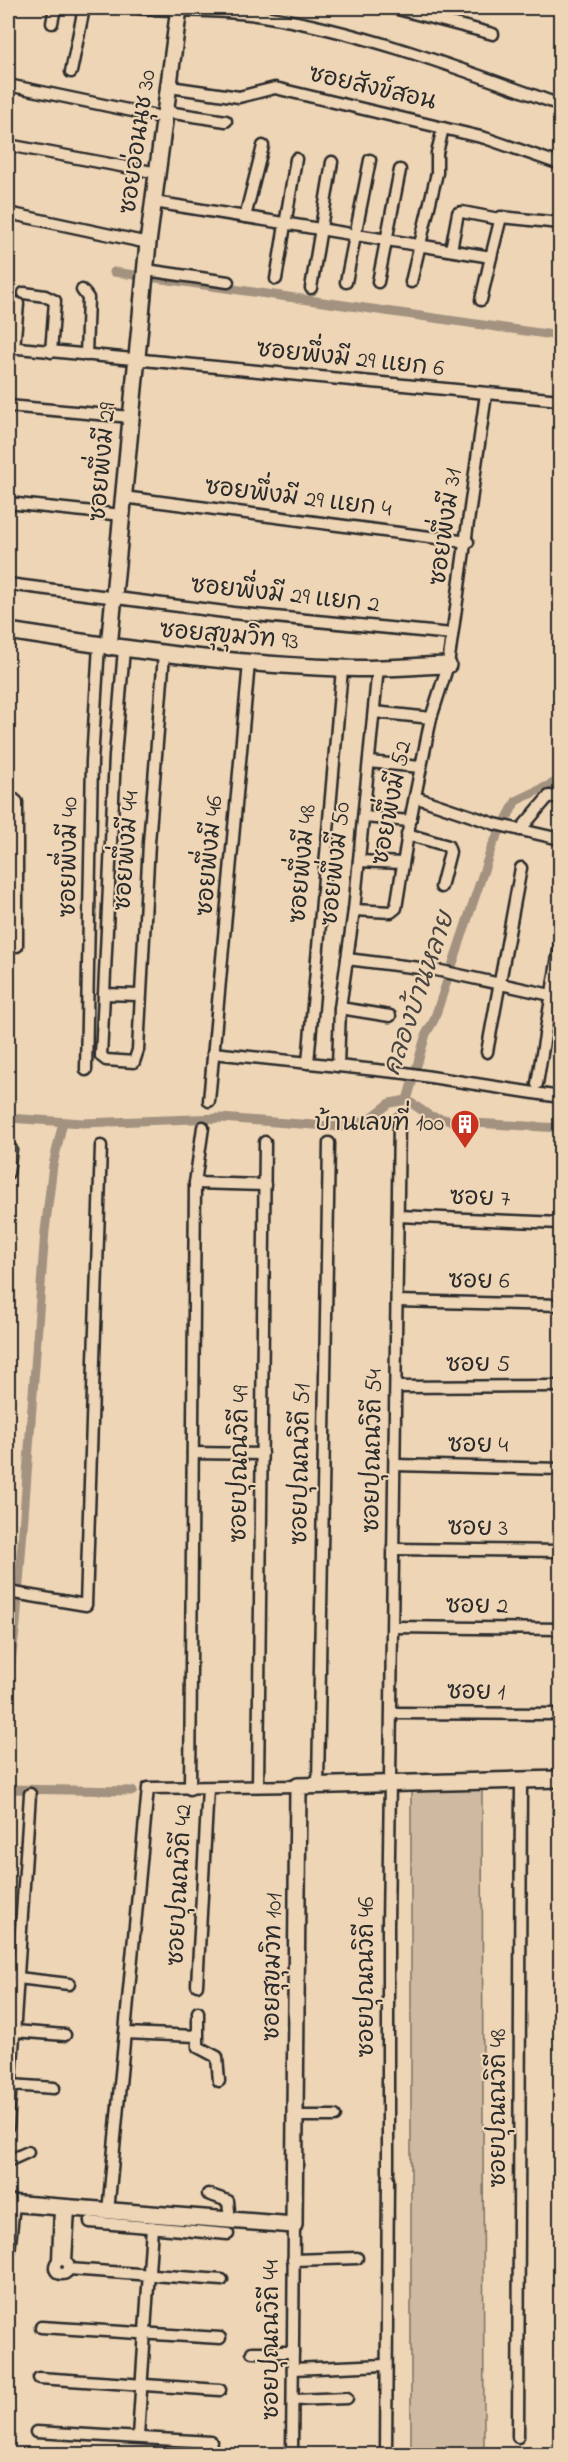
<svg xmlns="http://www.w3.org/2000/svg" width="568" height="2462" font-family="'Indie Flower','Playpen Sans Thai',sans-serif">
<rect width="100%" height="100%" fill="#eed5b6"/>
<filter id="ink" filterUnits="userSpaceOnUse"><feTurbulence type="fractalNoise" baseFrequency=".0167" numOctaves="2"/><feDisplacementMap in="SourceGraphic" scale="12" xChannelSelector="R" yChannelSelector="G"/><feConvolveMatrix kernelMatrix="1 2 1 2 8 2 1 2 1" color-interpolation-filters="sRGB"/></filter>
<g filter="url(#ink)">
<path fill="#cfb9a0" stroke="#7d7266" stroke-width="1.5" d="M 411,1787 L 482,1788 L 484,2451 L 480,2454 L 411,2454 Z"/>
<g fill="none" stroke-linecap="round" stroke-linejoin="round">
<g stroke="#a2927f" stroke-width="9">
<path d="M 114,272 L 560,336"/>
<path d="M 560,780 L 516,801 L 492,846 L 434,1020 L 426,1034 L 407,1100 L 430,1116 L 456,1122 L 560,1128"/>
<path d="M 8,1118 L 83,1123 L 221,1118 L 341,1127 L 368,1120 L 390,1103 L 407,1100"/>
<path d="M 8,1684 L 16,1624 L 45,1231 L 53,1165 L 63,1122"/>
<path d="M 8,1789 L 133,1791"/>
<path d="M 555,2454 L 560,2447"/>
</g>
<g stroke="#2b2b2b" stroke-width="15">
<g id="street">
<path d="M 139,8 C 180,12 222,9 263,16 C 365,32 463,70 560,105"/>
<path d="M 394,8 L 493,34"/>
<path d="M 52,23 L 55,8"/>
<path d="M 71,72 L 84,8"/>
<path d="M 8,85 L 166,118"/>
<path d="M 170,87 L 239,97 L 275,88 L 485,138 L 560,164"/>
<path d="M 167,112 L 226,121"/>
<path d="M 8,145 L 158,173"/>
<path d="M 154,202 L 491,257 L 501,217 L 560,223"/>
<path d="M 8,213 L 148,243"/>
<path d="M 245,217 L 263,146"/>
<path d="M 451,250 L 458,213 L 462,212 L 499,219"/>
<path d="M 146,270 L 228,282"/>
<path d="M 276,279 L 296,159"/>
<path d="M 346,282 L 370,160"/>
<path d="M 378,282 L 400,170"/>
<path d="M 411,282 L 437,173 L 437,153 L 443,128"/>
<path d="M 311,288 L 332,162"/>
<path d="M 82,290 L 88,298 L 86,355"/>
<path d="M 24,293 L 45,296 L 55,301 L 51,352"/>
<path d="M 8,300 L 18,304 L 14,348"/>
<path d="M 481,300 L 491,257"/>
<path d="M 8,347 L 560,400"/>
<path d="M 8,406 L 131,417"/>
<path d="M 123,497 L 468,542"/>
<path d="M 8,503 L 122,515"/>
<path d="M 8,584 L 233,613 L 452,634"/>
<path d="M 124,649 L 115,756 L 104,994 L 139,995"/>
<path d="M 374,712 L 431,718"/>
<path d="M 369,762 L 420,767"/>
<path d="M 8,794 L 17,802 L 17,946"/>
<path d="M 415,797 L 495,824 L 560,839"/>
<path d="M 364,817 L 410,821"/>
<path d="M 520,830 L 549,796 L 560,798"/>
<path d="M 407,834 L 448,846 L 450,852 L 441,887"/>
<path d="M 359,861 L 402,863"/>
<path d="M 354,910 L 391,912 L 396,908 L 410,821 L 431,718 L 448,665 L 486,394"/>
<path d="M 347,959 L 436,970 L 560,997"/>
<path d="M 104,994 L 101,1056 L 106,1060 L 134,1062 L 138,1050 L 149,843 L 164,655"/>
<path d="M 340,1008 L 390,1016"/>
<path d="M 487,1052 L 521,868"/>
<path d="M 213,1053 L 405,1073 L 560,1097"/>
<path d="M 308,1063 L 342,669"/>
<path d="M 338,1066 L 340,1008 L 354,910 L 378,667"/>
<path d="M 86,1070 L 92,761 L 99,645"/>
<path d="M 537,1084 L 560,944"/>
<path d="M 209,1101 L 249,663"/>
<path d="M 8,1173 L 11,1149"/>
<path d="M 195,1183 L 265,1185"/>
<path d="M 398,1216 L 560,1223"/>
<path d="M 397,1301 L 560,1305"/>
<path d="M 396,1387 L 560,1386"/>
<path d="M 193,1453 L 262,1454"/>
<path d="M 395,1465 L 560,1469"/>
<path d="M 394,1549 L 560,1551"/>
<path d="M 8,1592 L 86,1605 L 101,1146"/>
<path d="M 393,1627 L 560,1629"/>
<path d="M 392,1713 L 560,1714"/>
<path d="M 318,1785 L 329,1143"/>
<path d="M 258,1786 L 265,1142"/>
<path d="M 190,1789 L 195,1183 L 203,1127"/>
<path d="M 18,1978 L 69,1984"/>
<path d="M 197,1985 L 208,1788"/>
<path d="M 198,2012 L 198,2047 L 217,2057 L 219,2081"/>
<path d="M 14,2031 L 65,2035"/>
<path d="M 125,2033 L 196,2036"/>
<path d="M 11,2085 L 54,2088"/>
<path d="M 294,2116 L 335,2116"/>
<path d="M 8,2126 L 30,1794"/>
<path d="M 8,2161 L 28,2152"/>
<path d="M 388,2172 L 388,1926 L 399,1119"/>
<path d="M 208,2194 L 228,2201 L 230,2221"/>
<path d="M 108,2212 L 148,1788 L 298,1786"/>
<path d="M 90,2222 L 228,2234"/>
<circle cx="62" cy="2267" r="7"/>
<path d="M 58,2260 L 60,2208"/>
<path d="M 293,2260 L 357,2258"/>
<path d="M 66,2261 L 69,2209"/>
<path d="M 8,2262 L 14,2204"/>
<path d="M 69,2269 L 222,2280"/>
<path d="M 41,2327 L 220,2338"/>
<path d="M 252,2352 L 293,2352"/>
<path d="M 293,2369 L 385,2365"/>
<path d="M 39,2378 L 220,2390"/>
<path d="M 293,2400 L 347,2398"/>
<path d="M 36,2432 L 211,2442"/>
<path d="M 138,2436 L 152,2227"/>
<path d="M 518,2437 L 521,1779"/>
<path d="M 292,2454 L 294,2225"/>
<path d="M 386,2454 L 388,2179"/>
</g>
</g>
<g stroke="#2b2b2b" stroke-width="20">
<g id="secondary">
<path d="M 8,631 C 118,648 227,664 339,668 C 375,670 412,666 448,665"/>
<path d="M 109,647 L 148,243 L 179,8"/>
<path d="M 8,2203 L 294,2225 L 298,1786 L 560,1779"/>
</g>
</g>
<use href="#street" stroke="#eed5b6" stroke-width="10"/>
<use href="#secondary" stroke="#eed5b6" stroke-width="15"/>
</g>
</g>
<defs>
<g id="building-pin" transform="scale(1.5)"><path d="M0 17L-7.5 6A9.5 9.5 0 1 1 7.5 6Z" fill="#c8321e" stroke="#eed5b6"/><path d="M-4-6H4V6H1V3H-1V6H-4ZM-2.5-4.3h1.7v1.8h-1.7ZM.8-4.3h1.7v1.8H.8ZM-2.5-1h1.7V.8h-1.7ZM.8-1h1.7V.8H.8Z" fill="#fff"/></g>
</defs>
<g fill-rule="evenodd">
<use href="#building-pin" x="465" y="1124"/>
</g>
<g text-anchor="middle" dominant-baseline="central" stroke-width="4.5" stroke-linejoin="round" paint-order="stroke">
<g font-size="24" fill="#2b2b2b" stroke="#eed5b6">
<text transform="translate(372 89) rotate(13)">ซอยสังข์สอน</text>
<text transform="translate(139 142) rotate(-82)">ซอยอ่อนนุช 30</text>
<text transform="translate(350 360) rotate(6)">ซอยพึ่งมี 29 แยก 6</text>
<text transform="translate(104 462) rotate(-85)">ซอยพึ่งมี 29</text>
<text transform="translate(298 499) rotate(7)">ซอยพึ่งมี 29 แยก 4</text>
<text transform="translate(447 527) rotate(-82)">ซอยพึ่งมี 31</text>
<text transform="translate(285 596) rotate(6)">ซอยพึ่งมี 29 แยก 2</text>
<text transform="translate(229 637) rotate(5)">ซอยสุขุมวิท 93</text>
<text transform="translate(393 803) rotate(-79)">ซอยพึ่งมี 52</text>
<text transform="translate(128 851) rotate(-86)">ซอยพึ่งมี 44</text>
<text transform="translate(211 856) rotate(-85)">ซอยพึ่งมี 46</text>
<text transform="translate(70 857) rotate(-89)">ซอยพึ่งมี 40</text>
<text transform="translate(304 864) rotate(-85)">ซอยพึ่งมี 48</text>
<text transform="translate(337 864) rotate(-84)">ซอยพึ่งมี 50</text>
<text transform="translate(480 1199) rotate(2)">ซอย 7</text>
<text transform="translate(479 1282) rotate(1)">ซอย 6</text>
<text x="478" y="1365">ซอย 5</text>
<text transform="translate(478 1446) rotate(1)">ซอย 4</text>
<text transform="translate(374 1451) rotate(-89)">ซอยปุณณวิถี 54</text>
<text transform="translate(241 1464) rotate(-89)">ซอยปุณณวิถี 49</text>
<text transform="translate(302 1464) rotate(-89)">ซอยปุณณวิถี 51</text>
<text transform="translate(478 1529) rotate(1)">ซอย 3</text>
<text transform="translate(477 1607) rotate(1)">ซอย 2</text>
<text transform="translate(476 1693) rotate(1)">ซอย 1</text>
<text transform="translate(181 1885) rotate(-87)">ซอยปุณณวิถี 42</text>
<text transform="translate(274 1967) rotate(-89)">ซอยสุขุมวิท 101</text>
<text transform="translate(367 1977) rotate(-90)">ซอยปุณณวิถี 46</text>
<text transform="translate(499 2108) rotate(-90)">ซอยปุณณวิถี 48</text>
<text transform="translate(272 2340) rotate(-90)">ซอยปุณณวิถี 44</text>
</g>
<g font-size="24" fill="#2b2b2b" stroke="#eed5b6" text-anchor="end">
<text x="444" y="1124">บ้านเลขที่ 100</text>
</g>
<g font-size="26" font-style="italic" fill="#494540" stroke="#eed5b6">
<text transform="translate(420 994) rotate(-71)">คลองบ้านหลาย</text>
</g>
</g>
<rect width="568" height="2462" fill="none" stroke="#eed5b6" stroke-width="30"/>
<rect x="15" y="15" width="538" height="2432" fill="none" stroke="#2b2b2b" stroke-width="2" filter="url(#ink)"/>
</svg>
